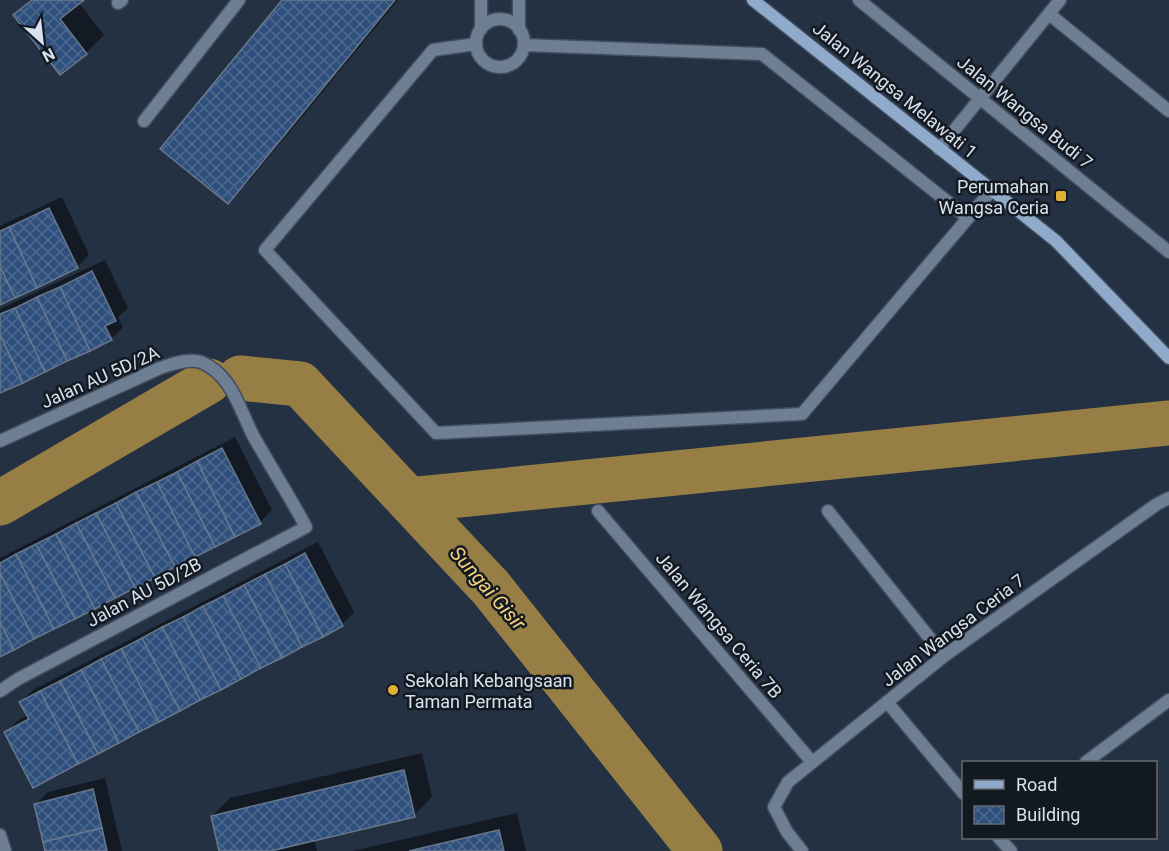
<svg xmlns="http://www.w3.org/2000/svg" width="1169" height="851" font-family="Roboto,sans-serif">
<defs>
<pattern id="building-cross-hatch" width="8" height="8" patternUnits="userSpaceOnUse" patternTransform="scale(1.5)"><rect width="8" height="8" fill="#2f507c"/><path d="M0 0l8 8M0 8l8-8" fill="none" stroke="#4c698f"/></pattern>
</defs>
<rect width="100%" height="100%" fill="#243143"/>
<g fill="#0007">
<path d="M 30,0 L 82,0 L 79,3 L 104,35 L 86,53 L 61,73 L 15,15 Z"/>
<path d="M 284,0 L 398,0 L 251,179 L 228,202 Z"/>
<path d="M 62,197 L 89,255 L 77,267 L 0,304 L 0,226 Z"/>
<path d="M 105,260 L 128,308 L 118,317 L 123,327 L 111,339 L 0,392 L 0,309 Z"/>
<path d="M 235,437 L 272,510 L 260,522 L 0,656 L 0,558 Z"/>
<path d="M 318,542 L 354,612 L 342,624 L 34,786 L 6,732 L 18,720 L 28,715 L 21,702 L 33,690 Z"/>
<path d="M 422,753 L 432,797 L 414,815 L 314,839 L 317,851 L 220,851 L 212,816 L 230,798 Z"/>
<path d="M 105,778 L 122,851 L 47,851 L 36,804 L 48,792 Z"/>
<path d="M 517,813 L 526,851 L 353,851 Z"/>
</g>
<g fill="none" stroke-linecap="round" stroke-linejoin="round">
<g stroke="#977e45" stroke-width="45">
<path d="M 240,378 L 300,384 L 491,588 L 700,851"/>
<path d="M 409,500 L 1169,423"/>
<path d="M 0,503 L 209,381"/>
</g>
</g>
<g fill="url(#building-cross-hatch)" stroke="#68788c" stroke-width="1.5">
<path d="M 32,0 L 84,0 L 60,19 L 87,54 L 60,75 L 13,15 Z"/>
<path d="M 282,0 L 395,0 L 228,204 L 160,149 Z"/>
<path d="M 49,208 L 78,268 L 37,288 L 9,227 Z"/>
<path d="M 9,227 L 37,288 L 15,298 L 0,267 L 0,231 Z"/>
<path d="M 0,267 L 15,298 L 0,305 Z"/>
<path d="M 92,271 L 116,321 L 105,326 L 112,340 L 90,351 L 60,287 Z"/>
<path d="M 60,287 L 90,351 L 67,361 L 37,297 Z"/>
<path d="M 37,297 L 67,361 L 45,372 L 15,308 Z"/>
<path d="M 15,308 L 45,372 L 23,383 L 0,335 L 0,314 Z"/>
<path d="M 0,335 L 23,383 L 0,393 Z"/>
<path d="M 222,448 L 261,524 L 235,537 L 197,461 Z"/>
<path d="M 197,461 L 235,537 L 215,547 L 177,472 Z"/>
<path d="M 177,472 L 215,547 L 195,557 L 157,482 Z"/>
<path d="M 157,482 L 195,557 L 175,567 L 136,492 Z"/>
<path d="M 136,492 L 175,567 L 155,578 L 116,503 Z"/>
<path d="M 116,503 L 155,578 L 135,588 L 96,513 Z"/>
<path d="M 96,513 L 135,588 L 115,598 L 76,523 Z"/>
<path d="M 76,523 L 115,598 L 95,609 L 56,534 Z"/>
<path d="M 56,534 L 95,609 L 75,619 L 36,544 Z"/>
<path d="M 36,544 L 75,619 L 54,629 L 16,554 Z"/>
<path d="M 305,553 L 343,626 L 323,637 L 285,564 Z"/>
<path d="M 16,554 L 54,629 L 34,639 L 0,573 L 0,563 Z"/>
<path d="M 285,564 L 323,637 L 302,647 L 265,574 Z"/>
<path d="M 0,573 L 34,639 L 14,650 L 0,622 Z"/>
<path d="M 265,574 L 302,647 L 282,658 L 244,585 Z"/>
<path d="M 244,585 L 282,658 L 261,668 L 223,596 Z"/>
<path d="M 223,596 L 261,668 L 241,679 L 203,606 Z"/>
<path d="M 203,606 L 241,679 L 221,690 L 183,617 Z"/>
<path d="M 183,617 L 221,690 L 200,700 L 162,627 Z"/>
<path d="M 0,622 L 14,650 L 0,657 Z"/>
<path d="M 162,627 L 200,700 L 180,711 L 142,638 Z"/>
<path d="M 142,638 L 180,711 L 159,722 L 121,649 Z"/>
<path d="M 121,649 L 159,722 L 139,732 L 101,659 Z"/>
<path d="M 101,659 L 139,732 L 119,743 L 81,670 Z"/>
<path d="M 81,670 L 119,743 L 98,754 L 60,681 Z"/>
<path d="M 60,681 L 98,754 L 78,764 L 40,691 Z"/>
<path d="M 40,691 L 78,764 L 33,788 L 4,732 L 29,719 L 19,702 Z"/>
<path d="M 404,770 L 415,817 L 271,851 L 219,851 L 211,816 Z"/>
<path d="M 93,789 L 102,828 L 43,842 L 34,804 Z"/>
<path d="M 102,828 L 107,851 L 45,851 L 43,842 Z"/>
<path d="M 499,830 L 504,851 L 409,851 Z"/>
</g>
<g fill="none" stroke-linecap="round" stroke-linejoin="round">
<g stroke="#414d5e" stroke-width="15">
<g id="lane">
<path d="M 519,0 L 519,30"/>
<path d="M 118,3 L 122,0"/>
<path d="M 1049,14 L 1169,111"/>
<circle cx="500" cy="43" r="24"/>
<path d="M 481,29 L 481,0"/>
<path d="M 476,44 L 433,50 L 265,250 L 436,433 L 802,414 L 968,218 L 762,54 L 524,45"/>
<path d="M 144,121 L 239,0"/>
<path d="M 968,218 L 992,190"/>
</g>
</g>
<g stroke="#414d5e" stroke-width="15">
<g id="street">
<path d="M 859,0 L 1169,252"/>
<path d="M 939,149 L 1060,0"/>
<path d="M 0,441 L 160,368 C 173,364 188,358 201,362 C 233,375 240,412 255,439 C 272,469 290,497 306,527 L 18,679 L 0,691"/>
<path d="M 598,511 L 812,762"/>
<path d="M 828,511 L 944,656"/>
<path d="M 887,702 L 964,794"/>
<path d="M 1086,762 L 1169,700"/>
<path d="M 0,835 L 5,851"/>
<path d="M 999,838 L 1011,851"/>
<path d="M 802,851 L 787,832 L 774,807 L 788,782 L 944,656 L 1157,504 L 1169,498"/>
</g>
</g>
<g stroke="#414d5e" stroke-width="15">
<path id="secondary" d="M 753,0 L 1056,241 L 1169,358"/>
</g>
<use href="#lane" stroke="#6e7e93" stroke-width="12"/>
<use href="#street" stroke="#6e7e93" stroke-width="12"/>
<use href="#secondary" stroke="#90aacb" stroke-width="12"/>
</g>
<g fill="#e0b034" stroke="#131921" stroke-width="2">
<rect x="1055" y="190" width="12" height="12" rx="3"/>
<circle cx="393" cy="690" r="6"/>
</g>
<g text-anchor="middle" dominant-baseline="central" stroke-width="5" stroke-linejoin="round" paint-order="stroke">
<g font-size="18" fill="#d8e1ed" stroke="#131921">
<text transform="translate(895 90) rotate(39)">Jalan Wangsa Melawati 1</text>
<text transform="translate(1025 112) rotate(39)">Jalan Wangsa Budi 7</text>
<text transform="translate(100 377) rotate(-24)">Jalan AU 5D/2A</text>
<text transform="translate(144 592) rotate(-28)">Jalan AU 5D/2B</text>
<text transform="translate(719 625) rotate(50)">Jalan Wangsa Ceria 7B</text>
<text transform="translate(953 630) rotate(-37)">Jalan Wangsa Ceria 7</text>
</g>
<g font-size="18" fill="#d8e1ed" stroke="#131921" text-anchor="end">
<text x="1049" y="186">Perumahan<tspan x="1049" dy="21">Wangsa Ceria</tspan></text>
<text x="405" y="680" text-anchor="start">Sekolah Kebangsaan<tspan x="405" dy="21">Taman Permata</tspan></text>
</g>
<g font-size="20" font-style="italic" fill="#f4cf7a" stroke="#131921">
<text transform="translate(488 588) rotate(49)">Sungai Gisir</text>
</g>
</g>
<rect x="962" y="761" width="195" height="78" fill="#131921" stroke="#626973" stroke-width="1.5"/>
<rect x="974" y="780" width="30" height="9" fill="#90aacb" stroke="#626973" stroke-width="1.5"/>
<text x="1016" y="791" font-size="18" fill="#d8e1ed">Road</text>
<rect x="974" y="806" width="30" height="18" fill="url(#building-cross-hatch)" stroke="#626973" stroke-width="1.5"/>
<text x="1016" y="821" font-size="18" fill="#d8e1ed">Building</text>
<g transform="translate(42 42) rotate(153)" stroke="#131921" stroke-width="4.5" paint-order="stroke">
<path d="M0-4.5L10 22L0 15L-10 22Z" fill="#d8e1ed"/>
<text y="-9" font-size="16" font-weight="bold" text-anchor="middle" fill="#d8e1ed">N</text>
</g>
</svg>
